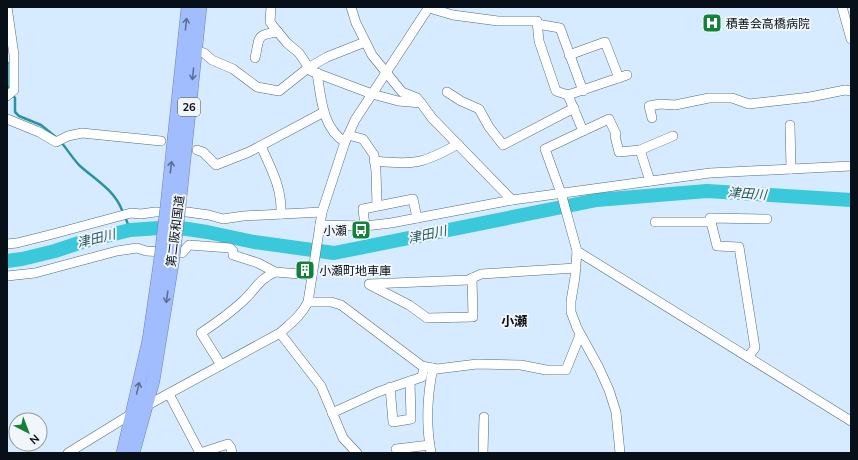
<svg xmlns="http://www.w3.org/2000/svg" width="858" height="460" font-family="Mulish,'Noto Sans JP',sans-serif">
<rect width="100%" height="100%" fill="#d6ebff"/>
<path fill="#39c9db" stroke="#2a92a0" d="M 7,61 C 14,67 12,83 7,90 Z"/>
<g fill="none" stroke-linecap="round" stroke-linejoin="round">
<g stroke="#2a92a0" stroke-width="2.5">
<path d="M 8,89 L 15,98 L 15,112 L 19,116 L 41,125 L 57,138"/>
<path d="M 61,142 C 67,149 73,159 80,166 C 96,180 114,190 122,210"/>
<path d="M 126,219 L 130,230"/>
</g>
<path stroke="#39c9db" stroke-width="14" d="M 7,261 L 22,259 L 55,251 L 82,242 L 130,230 L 174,227 L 207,232 L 254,242 L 334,253 L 597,200 L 707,191 L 851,200"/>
<g stroke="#536a80" stroke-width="10">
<g id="minor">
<path d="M 271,7 L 270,22 L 273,26 L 287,43 L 299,53 L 311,71 L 372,94 L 398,101 L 421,103 L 432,118 L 512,200"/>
<path d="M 351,7 L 356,23 L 372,55 L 402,92 L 417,98 L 421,103"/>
<path d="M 842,7 L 851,39"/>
<path d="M 429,8 L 453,15 L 498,21 L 537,21 L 539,41 L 556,91 L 568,95 L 627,75"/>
<path d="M 537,24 L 560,28 L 583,91"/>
<path d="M 195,50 L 204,53 L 212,60 L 233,69 L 257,87 L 279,91 L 308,68 L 327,57 L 365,42"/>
<path d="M 569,55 L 605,42 L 619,78"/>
<path d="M 255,58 C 260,37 255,35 278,32"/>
<path d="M 317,73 C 321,97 322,128 345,142"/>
<path d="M 447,92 L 461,101 L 479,109 L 489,127 L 503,145 L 574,108"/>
<path d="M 568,95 L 583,131 L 545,149 L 561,193 L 577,251 L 851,421"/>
<path d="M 7,96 L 14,90 L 14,55 L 7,7"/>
<path d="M 652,118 L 649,106 L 660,104 L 675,105 L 709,98 L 732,98 L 749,104 L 810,97 L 845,90 L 851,91"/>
<path d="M 7,119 L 39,132 L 56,142 L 68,136 L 82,133 L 161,141"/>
<path d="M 790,125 L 791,169"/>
<path d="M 583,131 L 609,119 L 616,134 L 615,136 L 619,152 L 640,150 L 673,136"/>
<path d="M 348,135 L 363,139 L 374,155 L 376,171 L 377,206"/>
<path d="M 261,146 C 271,169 282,187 281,214"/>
<path d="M 197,150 L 203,152 L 216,165 L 249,152 L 324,112"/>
<path d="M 640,150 L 650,181"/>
<path d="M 374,161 C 414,165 423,164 458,144"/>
<path d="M 655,222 L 712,222"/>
<path d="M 320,225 L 365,226 L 391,223 L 512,200 L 710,173 L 851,166"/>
<path d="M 365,226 L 363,209 L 413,199 L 417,218"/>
<path d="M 7,244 L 17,243 L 53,234 L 131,213 L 141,214 L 155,212 L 187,212 L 209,215 L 223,219 L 243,216 L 322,212"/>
<path d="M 577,251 L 575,277 L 571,301 L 571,312 L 577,328 L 599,368 L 609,390 L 616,412 L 620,453"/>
<path d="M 7,276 L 35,273 L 117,251 L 137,248 L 146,251 L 182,253 L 189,245 L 230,248 L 233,251 L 233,255 L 258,263 L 275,272 L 312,275"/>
<path d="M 369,284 L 468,280 L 481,274 L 576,268"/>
<path d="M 370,285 L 409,305 L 427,318 L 473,317 L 472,278"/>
<path d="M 308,302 L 331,302 L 341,305 L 422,366 L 437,369 L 477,364 L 521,365 L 546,370 L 566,370 L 580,335"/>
<path d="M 280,333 L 321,386 L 343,438 L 357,453"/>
<path d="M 748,357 L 755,348 L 739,247 L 717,246 L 710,218 L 767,219"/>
<path d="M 221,365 L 201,333 C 216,323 230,313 243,301 C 256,289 258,280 275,272"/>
<path d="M 390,387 L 393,422 L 411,419 L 410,381"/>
<path d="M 169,394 L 200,453 L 228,444 L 231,448 L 232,453"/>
<path d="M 144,407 L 280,333 C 291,323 301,316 308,302 L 322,212 L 345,142 L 355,120 L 429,7"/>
<path d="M 332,413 L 378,392 L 422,377 L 424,367"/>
<path d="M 396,449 L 430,445"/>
<path d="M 68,453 L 133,413"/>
<path d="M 431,453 C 426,425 427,396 433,368"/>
<path d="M 483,453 L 484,417"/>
</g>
</g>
<g stroke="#6b80ae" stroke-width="14">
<g id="highway">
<path d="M 167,206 L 188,7"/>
<path d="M 179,207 L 200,7"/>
<path d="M 123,453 L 149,340 L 161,257"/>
<path d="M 133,453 L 153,381 L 173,258"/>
</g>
</g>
<use href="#minor" stroke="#fff" stroke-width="9"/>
<use href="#highway" stroke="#a1bdfe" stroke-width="13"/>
<g stroke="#6b80ae" stroke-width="14" stroke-linecap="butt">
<g id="highway-bridge">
<path d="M 161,257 L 167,206"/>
<path d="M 173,258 L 179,207"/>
</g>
</g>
<use href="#highway-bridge" stroke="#a1bdfe" stroke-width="13"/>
</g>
<defs><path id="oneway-shaft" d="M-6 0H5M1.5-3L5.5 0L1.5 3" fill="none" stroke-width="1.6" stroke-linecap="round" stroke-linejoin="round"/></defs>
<g stroke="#5c6f96">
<use href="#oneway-shaft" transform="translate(186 24) rotate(-84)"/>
<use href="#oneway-shaft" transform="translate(193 74) rotate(96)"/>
<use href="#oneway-shaft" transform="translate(171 167) rotate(-83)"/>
<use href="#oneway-shaft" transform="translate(167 297) rotate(98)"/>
<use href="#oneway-shaft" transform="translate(138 388) rotate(-77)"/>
</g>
<defs>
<g id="hospital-square" transform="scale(1)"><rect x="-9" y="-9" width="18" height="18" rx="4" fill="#138138" stroke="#f1f6fb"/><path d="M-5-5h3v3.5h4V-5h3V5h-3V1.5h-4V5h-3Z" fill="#fff"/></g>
<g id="bus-square" transform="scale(1)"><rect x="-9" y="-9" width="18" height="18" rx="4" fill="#138138" stroke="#f1f6fb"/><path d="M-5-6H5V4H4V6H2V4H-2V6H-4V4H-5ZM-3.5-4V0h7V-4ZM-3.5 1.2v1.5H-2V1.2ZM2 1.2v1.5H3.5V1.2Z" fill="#fff"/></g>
<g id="building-square" transform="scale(1)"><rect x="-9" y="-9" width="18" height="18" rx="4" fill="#138138" stroke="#f1f6fb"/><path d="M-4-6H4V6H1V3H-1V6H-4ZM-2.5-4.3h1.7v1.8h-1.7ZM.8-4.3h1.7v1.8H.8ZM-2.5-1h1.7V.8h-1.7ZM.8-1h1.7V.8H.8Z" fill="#fff"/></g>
</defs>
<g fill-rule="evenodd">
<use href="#hospital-square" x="712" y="23"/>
<use href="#bus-square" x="361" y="230"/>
<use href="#building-square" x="305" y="270"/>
</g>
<g text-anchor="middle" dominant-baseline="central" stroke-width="4" stroke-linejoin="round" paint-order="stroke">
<rect fill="#f1f6fb" stroke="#4d555c" stroke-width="1" x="178" y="98" width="22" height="18" rx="3"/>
<g font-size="11" font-weight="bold" fill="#071018">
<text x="189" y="107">26</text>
</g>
<g font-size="12" fill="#071018" stroke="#f1f6fb" text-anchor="start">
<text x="726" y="23">積善会高橋病院</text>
<text x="347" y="230" text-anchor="end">小瀬</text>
<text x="319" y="270">小瀬町地車庫</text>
</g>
<g font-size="12" fill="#071018" stroke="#f1f6fb">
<text transform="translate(175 231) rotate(-83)">第二阪和国道</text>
</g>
<g font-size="13" font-style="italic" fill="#215a62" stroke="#f1f6fb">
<text transform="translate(747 193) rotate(4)">津田川</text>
<text transform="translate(427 234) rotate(-12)">津田川</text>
<text transform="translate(96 238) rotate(-14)">津田川</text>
</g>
<g font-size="13" font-weight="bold" fill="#071018" stroke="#f1f6fb">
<text x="514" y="321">小瀬</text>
</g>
</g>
<rect width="858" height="460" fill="none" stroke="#071018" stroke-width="16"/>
<g transform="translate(28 432) rotate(138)"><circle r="19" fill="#f1f6fb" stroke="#939aa0"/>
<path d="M0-3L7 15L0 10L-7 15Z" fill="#138138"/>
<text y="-6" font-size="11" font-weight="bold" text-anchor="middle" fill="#071018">N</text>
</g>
</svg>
